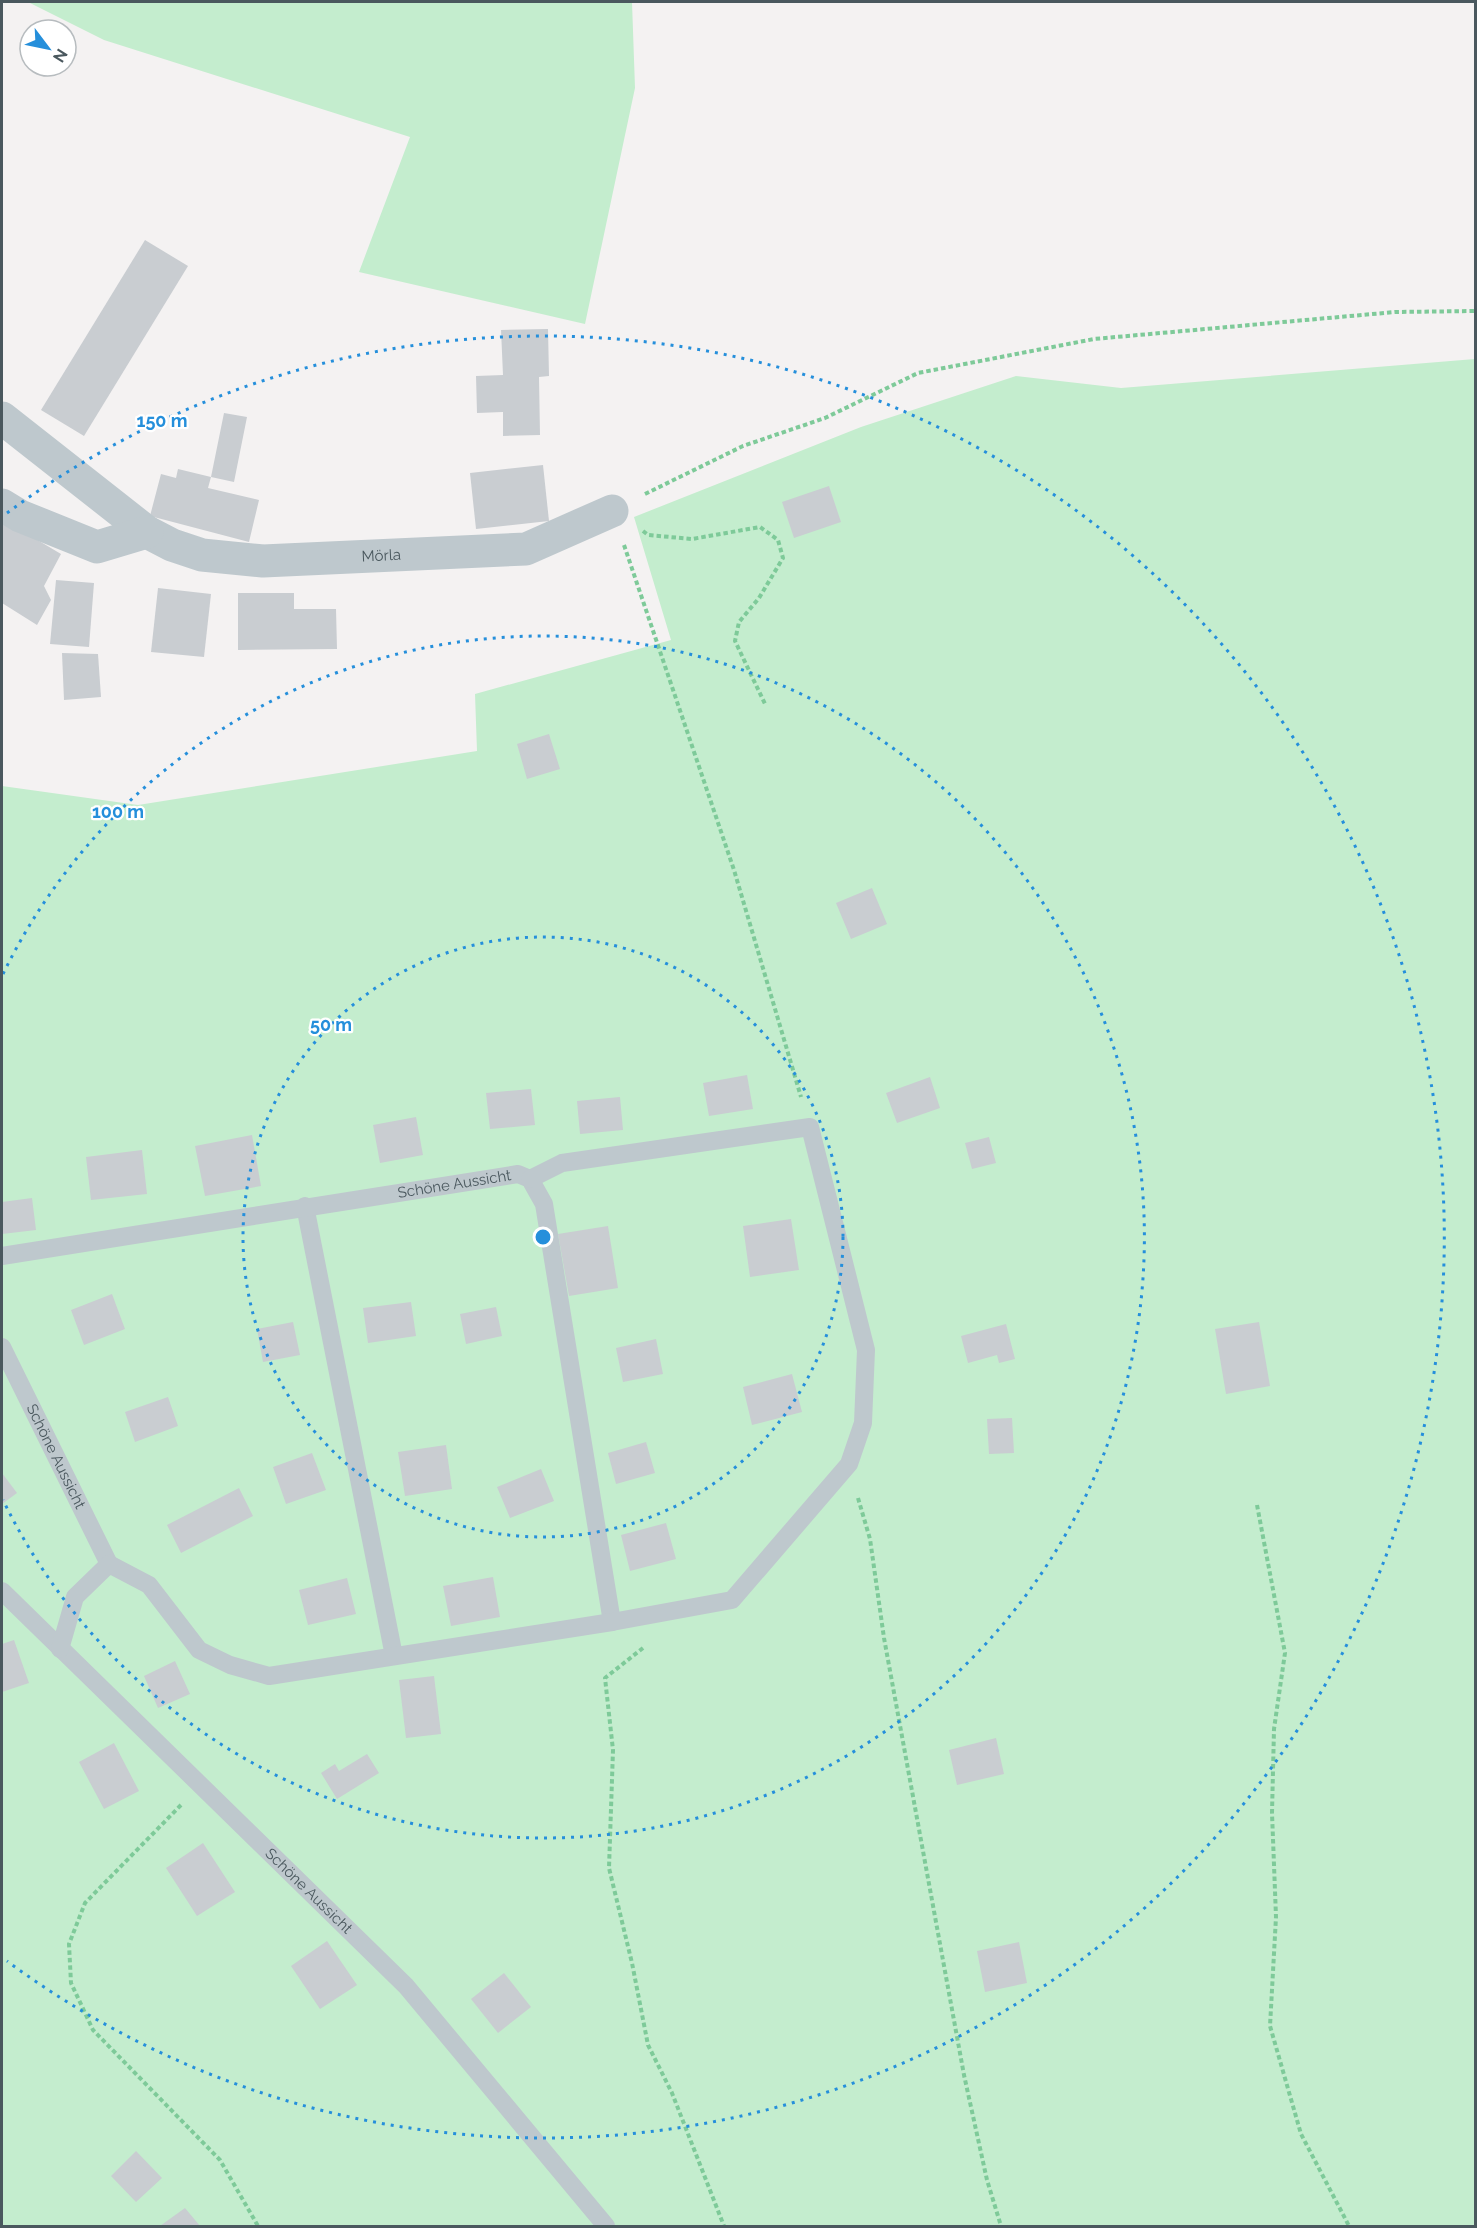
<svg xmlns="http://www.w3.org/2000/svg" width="1477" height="2228" font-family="Raleway,sans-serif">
<rect width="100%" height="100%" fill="#f4f2f2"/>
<g fill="#c4edce">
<path d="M 28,2 L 632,2 L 635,88 L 585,324 L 359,272 L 410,137 L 104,40 Z"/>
<path d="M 1475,359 L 1475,2226 L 2,2226 L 2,786 L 138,805 L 477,751 L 475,694 L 671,640 L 634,517 L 861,427 L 1016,376 L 1121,388 Z"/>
</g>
<g fill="#c9cdd1">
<path d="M 145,240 L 188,266 L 84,436 L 41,410 Z"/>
<path d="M 548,329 L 549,376 L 539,377 L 540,435 L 503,436 L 503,412 L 477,413 L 476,376 L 503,375 L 501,330 Z"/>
<path d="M 224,413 L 247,417 L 234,482 L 211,477 L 208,488 L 259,500 L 249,542 L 150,516 L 161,474 L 176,478 L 178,469 L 211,477 Z"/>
<path d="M 543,465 L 549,521 L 476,529 L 470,473 Z"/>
<path d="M 829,486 L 841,522 L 794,538 L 782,502 Z"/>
<path d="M 2,519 L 61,554 L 44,586 L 51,600 L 37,625 L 2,603 Z"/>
<path d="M 56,580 L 94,583 L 89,647 L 50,644 Z"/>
<path d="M 158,588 L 211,594 L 204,657 L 151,652 Z"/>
<path d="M 238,593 L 294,593 L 294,609 L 336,609 L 337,649 L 238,650 Z"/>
<path d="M 62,653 L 98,654 L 101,697 L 64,700 Z"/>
<path d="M 549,734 L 560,769 L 527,779 L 517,744 Z"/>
<path d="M 872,888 L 887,924 L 851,939 L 836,903 Z"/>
<path d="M 747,1075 L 753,1109 L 709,1116 L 703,1083 Z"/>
<path d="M 930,1077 L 940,1108 L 897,1123 L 886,1093 Z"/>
<path d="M 531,1089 L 535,1125 L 490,1129 L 486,1093 Z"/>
<path d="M 620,1097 L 623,1130 L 580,1134 L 577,1101 Z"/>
<path d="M 416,1117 L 423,1155 L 380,1163 L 373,1125 Z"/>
<path d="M 252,1135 L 261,1186 L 205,1196 L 195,1146 Z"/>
<path d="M 989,1137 L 996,1163 L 972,1169 L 965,1143 Z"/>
<path d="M 142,1150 L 147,1194 L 91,1200 L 86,1157 Z"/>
<path d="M 32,1198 L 36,1230 L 2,1234 L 2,1202 Z"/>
<path d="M 791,1219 L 799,1270 L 750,1277 L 743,1226 Z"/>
<path d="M 608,1226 L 618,1288 L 569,1296 L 558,1234 Z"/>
<path d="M 112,1294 L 125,1329 L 84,1345 L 71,1310 Z"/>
<path d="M 411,1302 L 416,1336 L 368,1343 L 363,1308 Z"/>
<path d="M 496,1307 L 502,1336 L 466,1344 L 460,1314 Z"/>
<path d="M 293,1322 L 300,1355 L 263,1362 L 257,1329 Z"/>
<path d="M 1259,1322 L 1270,1386 L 1226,1394 L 1215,1329 Z"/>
<path d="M 1006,1324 L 1015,1359 L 999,1363 L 997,1355 L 968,1363 L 961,1336 Z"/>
<path d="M 656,1339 L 663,1374 L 623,1382 L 616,1348 Z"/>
<path d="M 792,1374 L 802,1412 L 752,1425 L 743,1387 Z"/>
<path d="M 168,1397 L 178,1426 L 135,1442 L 125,1412 Z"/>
<path d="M 1012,1418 L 1014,1453 L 989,1454 L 987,1419 Z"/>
<path d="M 646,1442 L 655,1473 L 616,1484 L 608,1453 Z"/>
<path d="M 446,1445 L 452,1489 L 405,1496 L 398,1452 Z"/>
<path d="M 312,1453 L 326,1490 L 286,1504 L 273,1467 Z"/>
<path d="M 541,1469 L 554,1501 L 510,1518 L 497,1487 Z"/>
<path d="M 2,1473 L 17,1493 L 2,1504 Z"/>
<path d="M 239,1488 L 253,1516 L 181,1553 L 167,1525 Z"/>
<path d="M 666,1523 L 676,1559 L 630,1571 L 621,1535 Z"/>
<path d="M 493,1577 L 500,1617 L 451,1626 L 443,1586 Z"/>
<path d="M 347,1578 L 356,1614 L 308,1625 L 299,1590 Z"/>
<path d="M 14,1640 L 29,1683 L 2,1692 L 2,1644 Z"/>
<path d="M 175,1661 L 190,1694 L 158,1708 L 144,1676 Z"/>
<path d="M 434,1676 L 441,1734 L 406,1738 L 399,1680 Z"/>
<path d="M 996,1738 L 1004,1774 L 957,1785 L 949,1750 Z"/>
<path d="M 114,1743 L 139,1791 L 104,1809 L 79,1762 Z"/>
<path d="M 367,1754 L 379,1773 L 337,1799 L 321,1773 L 335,1764 L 339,1771 Z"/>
<path d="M 203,1843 L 235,1892 L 197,1916 L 166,1868 Z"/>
<path d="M 327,1941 L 357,1985 L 320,2009 L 291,1966 Z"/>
<path d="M 1019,1942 L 1027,1983 L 985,1992 L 977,1951 Z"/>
<path d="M 504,1973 L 531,2007 L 498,2033 L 471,1999 Z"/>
<path d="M 136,2151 L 162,2178 L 136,2202 L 111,2176 Z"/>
<path d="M 185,2208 L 200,2226 L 160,2226 Z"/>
</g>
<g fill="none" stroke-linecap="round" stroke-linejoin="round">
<g stroke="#7eca99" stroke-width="4" stroke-dasharray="4.5 3" stroke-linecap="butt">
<path d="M 645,494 L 743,446 L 825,418 L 918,373 L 1094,339 L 1395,312 L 1476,311"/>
<path d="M 643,531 L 648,535 L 692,539 L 760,527 L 778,540 L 783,558 L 759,598 L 739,622 L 735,641 L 766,706"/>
<path d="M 624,545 L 734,870 L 801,1097"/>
<path d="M 858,1498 L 870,1539 L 884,1638 L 964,2075 L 987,2180 L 1001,2226"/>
<path d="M 1257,1505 L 1285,1653 L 1274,1729 L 1272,1813 L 1276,1917 L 1270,2026 L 1301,2134 L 1349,2226"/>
<path d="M 643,1648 L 605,1678 L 613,1750 L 609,1868 L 632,1963 L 648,2045 L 672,2093 L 724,2226"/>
<path d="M 181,1805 L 85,1903 L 69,1944 L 71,1983 L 93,2030 L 220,2160 L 258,2226"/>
</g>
<g stroke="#bec8cd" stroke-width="18">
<path d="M 305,1206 L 394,1656"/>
<path id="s1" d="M 2,1256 L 518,1174 L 530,1179 L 544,1204 L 612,1622"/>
<path id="s2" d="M 2,1347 L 109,1564"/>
<path id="s3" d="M 2,1591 L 406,1986 L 606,2226"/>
<path d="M 60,1649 L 75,1597 L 109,1564 L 149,1585 L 199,1650 L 230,1665 L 269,1676 L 612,1622 L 732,1600 L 849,1464 L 863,1423 L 866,1350 L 810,1127 L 562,1163 L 530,1179"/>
</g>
<g stroke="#bec8cd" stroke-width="33">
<path id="s4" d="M 2,418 L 147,532 L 172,545 L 202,555 L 263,561 L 526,549 L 612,511"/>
<path d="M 2,505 L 20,516 L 97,547 L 147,532"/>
</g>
</g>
<g fill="none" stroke="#258fdb" stroke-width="3" stroke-dasharray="3 6">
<circle cx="543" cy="1237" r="300"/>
<path d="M3 974A601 601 0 1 1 3 1500"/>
<path d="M7 513A901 901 0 1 1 7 1961"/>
</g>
<g text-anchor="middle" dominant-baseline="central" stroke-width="4.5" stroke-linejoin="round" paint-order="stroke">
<g font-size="15" fill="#4a585e" stroke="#fff">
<text stroke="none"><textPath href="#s4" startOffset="424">Mörla</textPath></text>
<text stroke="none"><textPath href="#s1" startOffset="458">Schöne Aussicht</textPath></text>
<text stroke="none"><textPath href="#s2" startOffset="122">Schöne Aussicht</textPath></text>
<text stroke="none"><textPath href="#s3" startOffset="429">Schöne Aussicht</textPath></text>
</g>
</g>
<circle cx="543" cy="1237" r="9" fill="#258fdb" stroke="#fff" stroke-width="3"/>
<g font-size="18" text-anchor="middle" font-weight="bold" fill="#258fdb" stroke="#fff" stroke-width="4.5" stroke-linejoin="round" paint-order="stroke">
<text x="162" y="427">150 m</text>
<text x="118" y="818">100 m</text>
<text x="331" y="1031">50 m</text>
</g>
<rect width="1477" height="2228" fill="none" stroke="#4a585e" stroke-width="6"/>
<g transform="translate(48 48) rotate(122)"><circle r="28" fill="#ffffff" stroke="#b7bcbf" stroke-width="1.5"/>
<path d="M0-4.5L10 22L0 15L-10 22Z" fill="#258fdb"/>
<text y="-9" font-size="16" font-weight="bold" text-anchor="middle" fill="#4a585e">N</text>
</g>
</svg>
